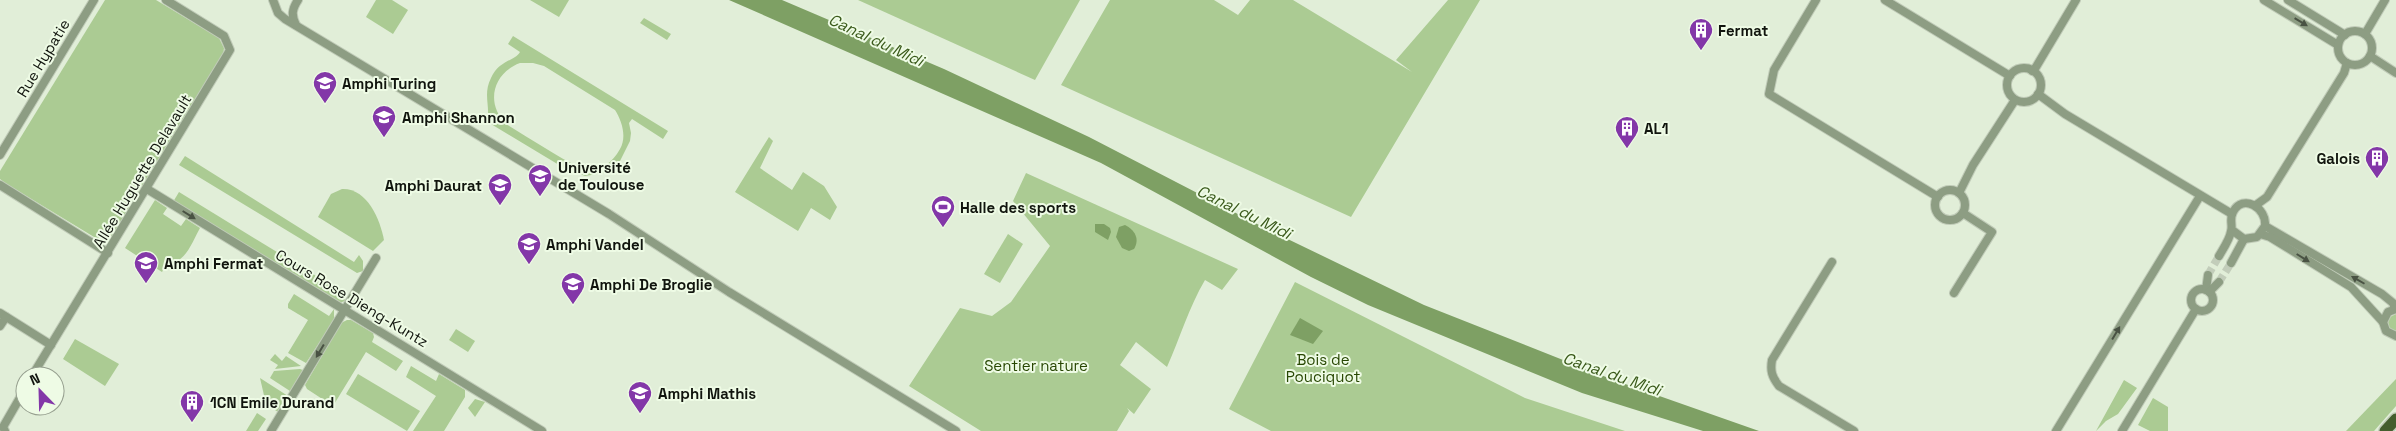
<svg xmlns="http://www.w3.org/2000/svg" width="2396" height="431" font-family="'Space Grotesk',sans-serif">
<rect width="100%" height="100%" fill="#e1eed8"/>
<g fill="#abcb93" fill-rule="evenodd">
<path d="M 105,0 L 156,0 L 219,38 L 224,48 L 223,57 L 111,240 L 104,243 L 5,183 L 0,179 L 0,171 Z"/>
<path d="M 376,0 L 392,0 L 408,10 L 393,34 L 366,17 Z"/>
<path d="M 530,0 L 569,0 L 559,17 Z"/>
<path d="M 858,0 L 1080,0 L 1035,80 Z"/>
<path d="M 1110,0 L 1214,0 L 1238,15 L 1250,0 L 1293,0 L 1412,72 L 1396,60 L 1448,0 L 1480,0 L 1351,217 L 1061,85 Z"/>
<path d="M 644,18 L 671,34 L 667,40 L 640,23 Z"/>
<path d="M 513,36 L 668,131 L 663,139 L 632,119 L 629,123 L 631,133 L 630,141 L 620,161 L 604,173 L 585,176 L 564,168 L 486,121 C 492,110 482,95 491,78 C 499,60 515,61 520,52 L 508,44 ZM 520,63 L 533,63 L 544,66 L 615,110 C 622,121 627,137 620,149 C 600,185 570,163 545,148 C 532,140 519,132 506,124 C 485,103 493,73 520,63 Z"/>
<path d="M 769,137 L 773,141 L 760,168 L 792,190 L 803,172 L 824,186 L 837,207 L 830,220 L 811,208 L 798,231 L 735,192 Z"/>
<path d="M 185,156 L 354,262 L 359,255 L 363,261 L 363,271 L 357,273 L 179,165 Z"/>
<path d="M 1026,173 L 1238,269 L 1222,290 L 1205,280 C 1189,307 1180,338 1167,367 L 1136,342 L 1120,365 L 1151,389 L 1134,414 L 1127,408 L 1129,411 L 1117,431 L 981,431 L 909,386 L 960,308 L 992,316 L 1011,302 L 1050,246 L 1013,201 Z"/>
<path d="M 342,189 C 367,188 380,219 384,240 L 373,251 L 318,217 L 331,194 Z"/>
<path d="M 179,192 L 344,293 L 345,301 L 339,303 L 173,202 Z"/>
<path d="M 155,200 L 167,208 L 163,214 L 181,226 L 186,219 L 200,228 C 192,242 186,263 167,264 L 162,272 L 125,248 Z"/>
<path d="M 1008,234 L 1023,244 L 1000,283 L 984,274 Z"/>
<path d="M 1295,282 L 1525,398 L 1625,431 L 1271,431 L 1229,409 Z"/>
<path d="M 294,294 L 329,316 L 334,309 L 334,320 L 306,363 L 288,353 L 308,320 L 288,308 L 288,304 Z"/>
<path d="M 2396,314 L 2396,331 L 2389,328 L 2388,322 L 2390,317 Z"/>
<path d="M 347,320 L 351,320 L 373,333 L 374,337 L 372,342 L 403,361 L 396,371 L 366,352 L 333,406 L 307,389 L 305,385 L 341,323 Z"/>
<path d="M 456,329 L 475,341 L 468,352 L 449,340 Z"/>
<path d="M 75,339 L 119,364 L 105,386 L 63,359 Z"/>
<path d="M 275,354 L 282,361 L 286,356 L 301,366 L 275,369 L 278,365 L 270,360 Z"/>
<path d="M 411,366 L 436,381 L 439,374 L 465,390 L 465,397 L 444,431 L 413,431 L 436,396 L 406,377 Z"/>
<path d="M 300,369 L 303,370 L 290,391 L 270,378 L 274,371 Z"/>
<path d="M 358,374 L 420,411 L 407,431 L 346,394 Z"/>
<path d="M 260,378 L 288,396 L 278,412 L 266,404 Z"/>
<path d="M 2396,379 L 2396,406 L 2374,431 L 2346,431 Z"/>
<path d="M 2124,380 L 2137,388 L 2118,414 L 2106,421 L 2096,431 Z"/>
<path d="M 2153,398 L 2168,407 L 2168,431 L 2150,431 L 2138,425 Z"/>
<path d="M 475,399 L 485,402 L 475,417 L 468,408 Z"/>
<path d="M 257,413 L 266,419 L 258,431 L 246,431 Z"/>
</g>
<g fill="#7ea064">
<path d="M 729,0 L 782,0 L 944,69 L 1089,137 L 1263,227 L 1424,305 L 1611,379 L 1759,431 L 1703,431 L 1582,393 L 1368,305 L 1311,277 L 1101,163 Z"/>
<path d="M 1095,224 L 1104,224 L 1110,228 L 1111,232 L 1108,240 L 1095,232 Z"/>
<path d="M 1125,225 C 1135,230 1140,239 1134,249 L 1129,251 L 1122,248 L 1116,237 L 1119,227 Z"/>
<path d="M 1300,318 L 1323,331 L 1313,344 L 1290,335 Z"/>
</g>
<g fill="none" stroke-linecap="round" stroke-linejoin="round">
<g stroke="#c2cdba" stroke-width="8" stroke-dasharray="8 4" stroke-linecap="butt">
<path d="M 2208,275 L 2219,256"/>
<path d="M 2219,282 L 2231,263"/>
</g>
<g stroke="#c0cbb8" stroke-width="10">
<g id="street">
<path d="M 273,0 L 278,13 L 285,19 L 609,214 L 729,292 L 956,431"/>
<path d="M 1816,0 L 1774,70 L 1769,94 L 1938,197"/>
<path d="M 1885,0 L 2010,76"/>
<path d="M 2264,0 L 2338,45"/>
<path d="M 2288,0 L 2345,35"/>
<path d="M 296,25 C 291,15 292,9 298,0"/>
<circle cx="2355" cy="48" r="17"/>
<path d="M 2365,34 L 2385,0"/>
<path d="M 2370,56 L 2396,73"/>
<circle cx="2024" cy="85" r="17"/>
<path d="M 2032,71 L 2036,67 L 2076,0"/>
<path d="M 2038,94 L 2065,114 L 2232,214"/>
<path d="M 0,155 L 94,0"/>
<path d="M 0,185 L 108,253"/>
<path d="M 147,189 L 542,431"/>
<circle cx="1950" cy="205" r="15"/>
<path d="M 1959,193 L 1973,165 L 2015,100"/>
<path d="M 2256,205 L 2267,197 L 2344,73 L 2347,63"/>
<path d="M 2265,226 L 2382,294 L 2393,303 L 2395,309"/>
<path d="M 2260,234 L 2270,237 L 2351,287 L 2383,322"/>
<path d="M 2219,256 C 2223,249 2230,239 2231,231 C 2233,225 2229,219 2233,212 C 2243,193 2267,208 2265,226 L 2257,237 L 2244,239 L 2232,230"/>
<path d="M 1832,262 L 1772,360 C 1770,371 1772,377 1779,386 L 1854,431"/>
<path d="M 2231,263 L 2244,239"/>
<circle cx="2202" cy="300" r="11"/>
<path d="M 2206,290 L 2208,275"/>
<path d="M 2209,292 L 2219,282"/>
<path d="M 1954,293 L 1992,232 L 1963,213"/>
<path d="M 2396,309 L 2388,312 L 2383,322 L 2386,331 L 2396,336"/>
<path d="M 0,313 L 51,345"/>
<path d="M 0,326 L 6,317"/>
<path d="M 32,376 L 230,50 L 224,36 L 166,0"/>
<path d="M 5,431 L 3,427 L 25,389"/>
<path d="M 271,431 L 376,258"/>
<path d="M 2056,431 L 2200,196"/>
<path d="M 2122,431 L 2196,309"/>
</g>
</g>
<g stroke="#c0cbb8" stroke-width="14">
<path id="primary" d="M 2385,431 L 2396,419"/>
</g>
<use href="#street" stroke="#8d9d83" stroke-width="8"/>
<use href="#primary" stroke="#445e2e" stroke-width="11"/>
</g>
<defs><path id="oneway-solid" d="M-6-.8H1V-3.2L6.5 0L1 3.2V.8H-6Z" transform="scale(1.25)"/></defs>
<g fill="#495243">
<use href="#oneway-solid" transform="translate(2301 22) rotate(31)"/>
<use href="#oneway-solid" transform="translate(189 215) rotate(32)"/>
<use href="#oneway-solid" transform="translate(2303 258) rotate(32)"/>
<use href="#oneway-solid" transform="translate(2358 280) rotate(-150)"/>
<use href="#oneway-solid" transform="translate(2116 333) rotate(-59)"/>
<use href="#oneway-solid" transform="translate(320 351) rotate(121)"/>
</g>
<defs>
<g id="building-pin" transform="scale(1.25)"><path d="M0 17L-7.5 6A9.5 9.5 0 1 1 7.5 6Z" fill="#8337a8" stroke="#eefbe5"/><path d="M-4-6H4V6H1V3H-1V6H-4ZM-2.5-4.3h1.7v1.8h-1.7ZM.8-4.3h1.7v1.8H.8ZM-2.5-1h1.7V.8h-1.7ZM.8-1h1.7V.8H.8Z" fill="#fff"/></g>
<g id="university-pin" transform="scale(1.25)"><path d="M0 17L-7.5 6A9.5 9.5 0 1 1 7.5 6Z" fill="#8337a8" stroke="#eefbe5"/><path d="M0-5L7-2L0 1L-7-2ZM-4 1L0 2.5L4 1V4Q0 6-4 4Z" fill="#fff"/></g>
<g id="stadium-pin" transform="scale(1.25)"><path d="M0 17L-7.5 6A9.5 9.5 0 1 1 7.5 6Z" fill="#8337a8" stroke="#eefbe5"/><path d="M0-5a6.5 5 0 1 0 0 10a6.5 5 0 1 0 0-10ZM-3.5-1.8h7v3.6h-7Z" fill="#fff"/></g>
</defs>
<g fill-rule="evenodd">
<use href="#building-pin" x="1701" y="30"/>
<use href="#university-pin" x="325" y="83"/>
<use href="#university-pin" x="384" y="117"/>
<use href="#building-pin" x="1627" y="128"/>
<use href="#building-pin" x="2377" y="158"/>
<use href="#university-pin" x="540" y="176"/>
<use href="#university-pin" x="500" y="185"/>
<use href="#stadium-pin" x="943" y="207"/>
<use href="#university-pin" x="529" y="244"/>
<use href="#university-pin" x="146" y="263"/>
<use href="#university-pin" x="573" y="284"/>
<use href="#university-pin" x="640" y="393"/>
<use href="#building-pin" x="192" y="402"/>
</g>
<g text-anchor="middle" dominant-baseline="central" stroke-width="4" stroke-linejoin="round" paint-order="stroke">
<g font-size="15" font-weight="bold" fill="#11150e" stroke="#eefbe5" text-anchor="start">
<text x="1718" y="30">Fermat</text>
<text x="342" y="83">Amphi Turing</text>
<text x="402" y="117">Amphi Shannon</text>
<text x="1644" y="128">AL1</text>
<text x="2360" y="158" text-anchor="end">Galois</text>
<text x="558" y="167">Université<tspan x="558" dy="17">de Toulouse</tspan></text>
<text x="482" y="185" text-anchor="end">Amphi Daurat</text>
<text x="960" y="207">Halle des sports</text>
<text x="546" y="244">Amphi Vandel</text>
<text x="164" y="263">Amphi Fermat</text>
<text x="590" y="284">Amphi De Broglie</text>
<text x="658" y="393">Amphi Mathis</text>
<text x="210" y="402">1CN Emile Durand</text>
</g>
<g font-size="15" fill="#11150e" stroke="#eefbe5">
<text transform="translate(43 58) rotate(-59)">Rue Hypatie</text>
<text transform="translate(142 171) rotate(-59)">Allée Huguette Delavault</text>
<text transform="translate(352 298) rotate(31)">Cours Rose Dieng-Kuntz</text>
</g>
<g font-size="15" fill="#284703" stroke="#eefbe5">
<text x="1323" y="359">Bois de<tspan x="1323" dy="17">Pouciquot</tspan></text>
<text x="1036" y="365">Sentier nature</text>
</g>
<g font-size="16" font-style="italic" fill="#3a5a1b" stroke="#eefbe5">
<text transform="translate(876 40) rotate(25)">Canal du Midi</text>
<text transform="translate(1244 212) rotate(26)">Canal du Midi</text>
<text transform="translate(1612 374) rotate(19)">Canal du Midi</text>
</g>
</g>
<g transform="translate(40 391) rotate(337)"><circle r="24" fill="#eefbe5" stroke="#969f8f"/>
<path d="M0-4L9 19L0 12L-9 19Z" fill="#8337a8"/>
<text y="-8" font-size="14" font-weight="bold" text-anchor="middle" fill="#11150e">N</text>
</g>
</svg>
